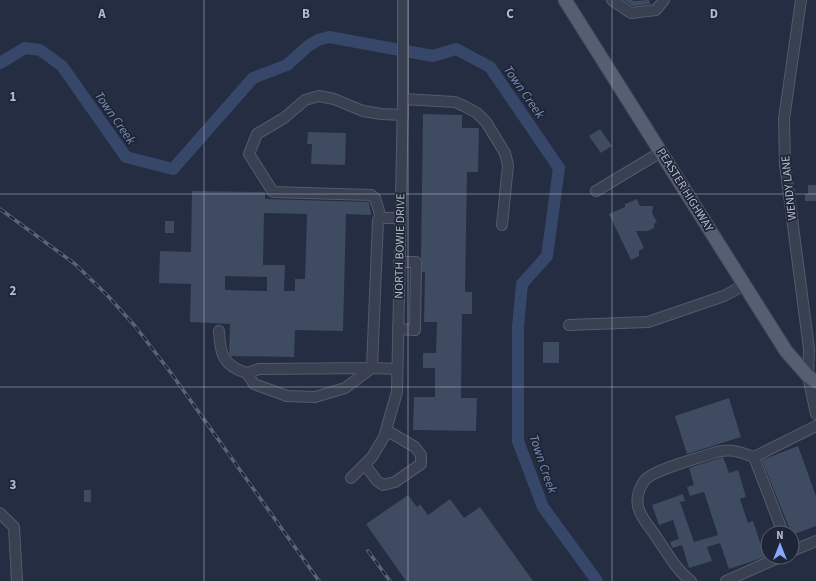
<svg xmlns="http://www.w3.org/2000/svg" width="816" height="581" font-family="'Source Sans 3',sans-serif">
<rect width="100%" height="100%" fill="#242d41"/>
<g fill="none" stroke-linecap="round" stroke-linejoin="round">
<path stroke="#374769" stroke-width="12" d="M 0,63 L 25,48 L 40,50 L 62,66 L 126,157 L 173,169 L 253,78 L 287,65 L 308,46 L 318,40 L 329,37 L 433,56 L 456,49 L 490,67 L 559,168 L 547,256 L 522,284 L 518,327 L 518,441 L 543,507 L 597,581"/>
</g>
<g fill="#3f4b61" fill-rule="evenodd">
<path d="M 624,0 L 632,0 L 633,1 L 649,0 L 650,4 L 633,6 Z"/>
<path d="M 423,114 L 462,115 L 462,128 L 479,128 L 478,172 L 467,172 L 465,292 L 472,292 L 472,314 L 462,314 L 461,398 L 477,398 L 476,431 L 413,430 L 414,397 L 435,397 L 435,368 L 423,368 L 423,353 L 436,353 L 437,322 L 424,322 L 425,272 L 422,272 L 422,262 L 421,258 Z"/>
<path d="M 600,129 L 612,146 L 601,153 L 589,136 Z"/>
<path d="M 308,132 L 346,133 L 345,165 L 311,164 L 312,144 L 307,144 Z"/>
<path d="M 808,185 L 816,185 L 816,201 L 805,201 L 805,194 L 808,194 Z"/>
<path d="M 192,191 L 265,192 L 265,199 L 369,202 L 371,215 L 346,214 L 343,331 L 295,330 L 294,357 L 231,356 L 229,353 L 230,324 L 190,322 L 191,284 L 159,283 L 160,251 L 191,252 ZM 264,213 L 307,214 L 305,279 L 295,279 L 295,291 L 284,291 L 285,265 L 263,265 ZM 225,276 L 267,277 L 267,291 L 225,290 Z"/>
<path d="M 637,199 L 640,206 L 653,206 L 652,213 L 657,222 L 654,224 L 654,228 L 648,231 L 636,231 L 644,248 L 639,251 L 639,256 L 631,260 L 609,214 L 625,207 L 625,204 Z"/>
<rect x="165" y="221" width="9" height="12"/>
<rect x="543" y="342" width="16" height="21"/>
<path d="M 729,398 L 741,437 L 687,454 L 675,416 Z"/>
<path d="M 798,446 L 816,496 L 816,526 L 792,535 L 762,460 Z"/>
<path d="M 723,457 L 729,473 L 738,470 L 746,497 L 740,499 L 748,523 L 753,521 L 765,557 L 729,569 L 720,543 L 707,547 L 712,561 L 689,568 L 682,545 L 672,548 L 670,542 L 679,539 L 673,520 L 659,525 L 652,505 L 683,494 L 685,501 L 680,502 L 694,542 L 718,535 L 704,492 L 690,496 L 687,487 L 694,485 L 689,468 Z"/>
<rect x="84" y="490" width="7" height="12"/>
<path d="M 408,495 L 417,507 L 420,504 L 428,515 L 450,499 L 464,518 L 480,507 L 533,581 L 406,581 L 366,524 Z"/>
</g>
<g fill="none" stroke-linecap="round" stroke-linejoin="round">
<g stroke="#535b6b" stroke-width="12">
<g id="minor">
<path d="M 612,0 L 631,13 L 656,10 L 664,0"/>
<path d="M 801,0 L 784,119 L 785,164 L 809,349 L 808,376 L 816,414"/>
<path d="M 403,99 L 455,102 L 464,106 L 477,113 L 486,122 L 505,153 L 508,165 L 502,225"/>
<path d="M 596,191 L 661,152"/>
<path d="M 381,218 L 375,198 L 371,195 L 273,192 L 249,154 L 257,134 L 284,118 L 305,100 L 319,96 L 334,99 L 363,111 L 381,114 L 403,115"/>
<path d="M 569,325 L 648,322 L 724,296 L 744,285"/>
<path d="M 398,329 L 415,330 L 416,262 L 399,262"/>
<path d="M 219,331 C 220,354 223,366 247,373"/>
<path d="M 397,369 L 372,368 L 345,388 L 315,397 L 287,396 L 254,384 L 247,373 L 259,369 L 372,368 L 378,220 L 381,218 L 400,218"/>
<path d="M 365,465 L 377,481 L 383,485 L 395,482 L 421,464 L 421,455 L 415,447 L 386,430"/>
<path d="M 351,478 L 372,457 L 384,437 L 397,392 L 403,99 L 403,0"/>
<path d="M 0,513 L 14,527 L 17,581"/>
<path d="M 783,533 L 754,457 L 816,426"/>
<path d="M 792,551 L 816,541"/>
<path d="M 691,581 C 676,570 666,551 655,535 C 649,526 640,517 638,506 C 636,496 639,488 645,480 C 655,469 700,458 716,452 C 732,448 740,452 754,457"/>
<path d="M 726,581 L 780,557"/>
</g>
</g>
<g stroke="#42495a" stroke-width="15">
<path id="major" d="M 565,0 L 786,351 L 808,376 L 816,382"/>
</g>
<use href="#minor" stroke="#384051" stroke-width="10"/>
<use href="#major" stroke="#565f71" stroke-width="13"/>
<g stroke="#5a6378" stroke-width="3.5">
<g id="rail">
<path d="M 0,209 L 75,264 L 107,295 L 135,326 L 171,373 L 319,581"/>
<path d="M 368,551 L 390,581"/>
</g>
</g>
<use href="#rail" stroke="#1d2536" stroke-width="2" stroke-dasharray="6" stroke-linecap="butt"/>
</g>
<path fill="none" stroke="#b5bbcb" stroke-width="1" stroke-opacity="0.55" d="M 204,0 L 204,581M 408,0 L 408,581M 612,0 L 612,581M 0,194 L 816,194M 0,387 L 816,387"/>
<g text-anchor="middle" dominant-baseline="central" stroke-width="3.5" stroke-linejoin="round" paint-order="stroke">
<g font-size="12" fill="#b5bbcb" stroke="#1d2536">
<text transform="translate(789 188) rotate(-96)">WENDY LANE</text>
<text transform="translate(685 190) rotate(58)">PEASTER HIGHWAY</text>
<text transform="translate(400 246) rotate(-89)">NORTH BOWIE DRIVE</text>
</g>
<g font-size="13" font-style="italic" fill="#7b8eb4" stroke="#1d2536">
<text transform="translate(524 92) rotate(55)">Town Creek</text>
<text transform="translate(115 118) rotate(55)">Town Creek</text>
<text transform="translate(543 464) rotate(71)">Town Creek</text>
</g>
</g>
<g font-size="13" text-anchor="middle" font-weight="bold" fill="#b5bbcb" stroke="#1d2536" stroke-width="3.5" stroke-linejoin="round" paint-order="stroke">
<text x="102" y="18">A</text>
<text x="306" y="18">B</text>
<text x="510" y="18">C</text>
<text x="714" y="18">D</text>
<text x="13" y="101">1</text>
<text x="13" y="295">2</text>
<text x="13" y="489">3</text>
</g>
<g transform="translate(780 545)"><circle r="19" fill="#1d2536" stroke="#5a6172"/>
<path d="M0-3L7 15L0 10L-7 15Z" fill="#87a9fe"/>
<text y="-6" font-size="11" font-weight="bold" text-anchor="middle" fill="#b5bbcb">N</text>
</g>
</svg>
